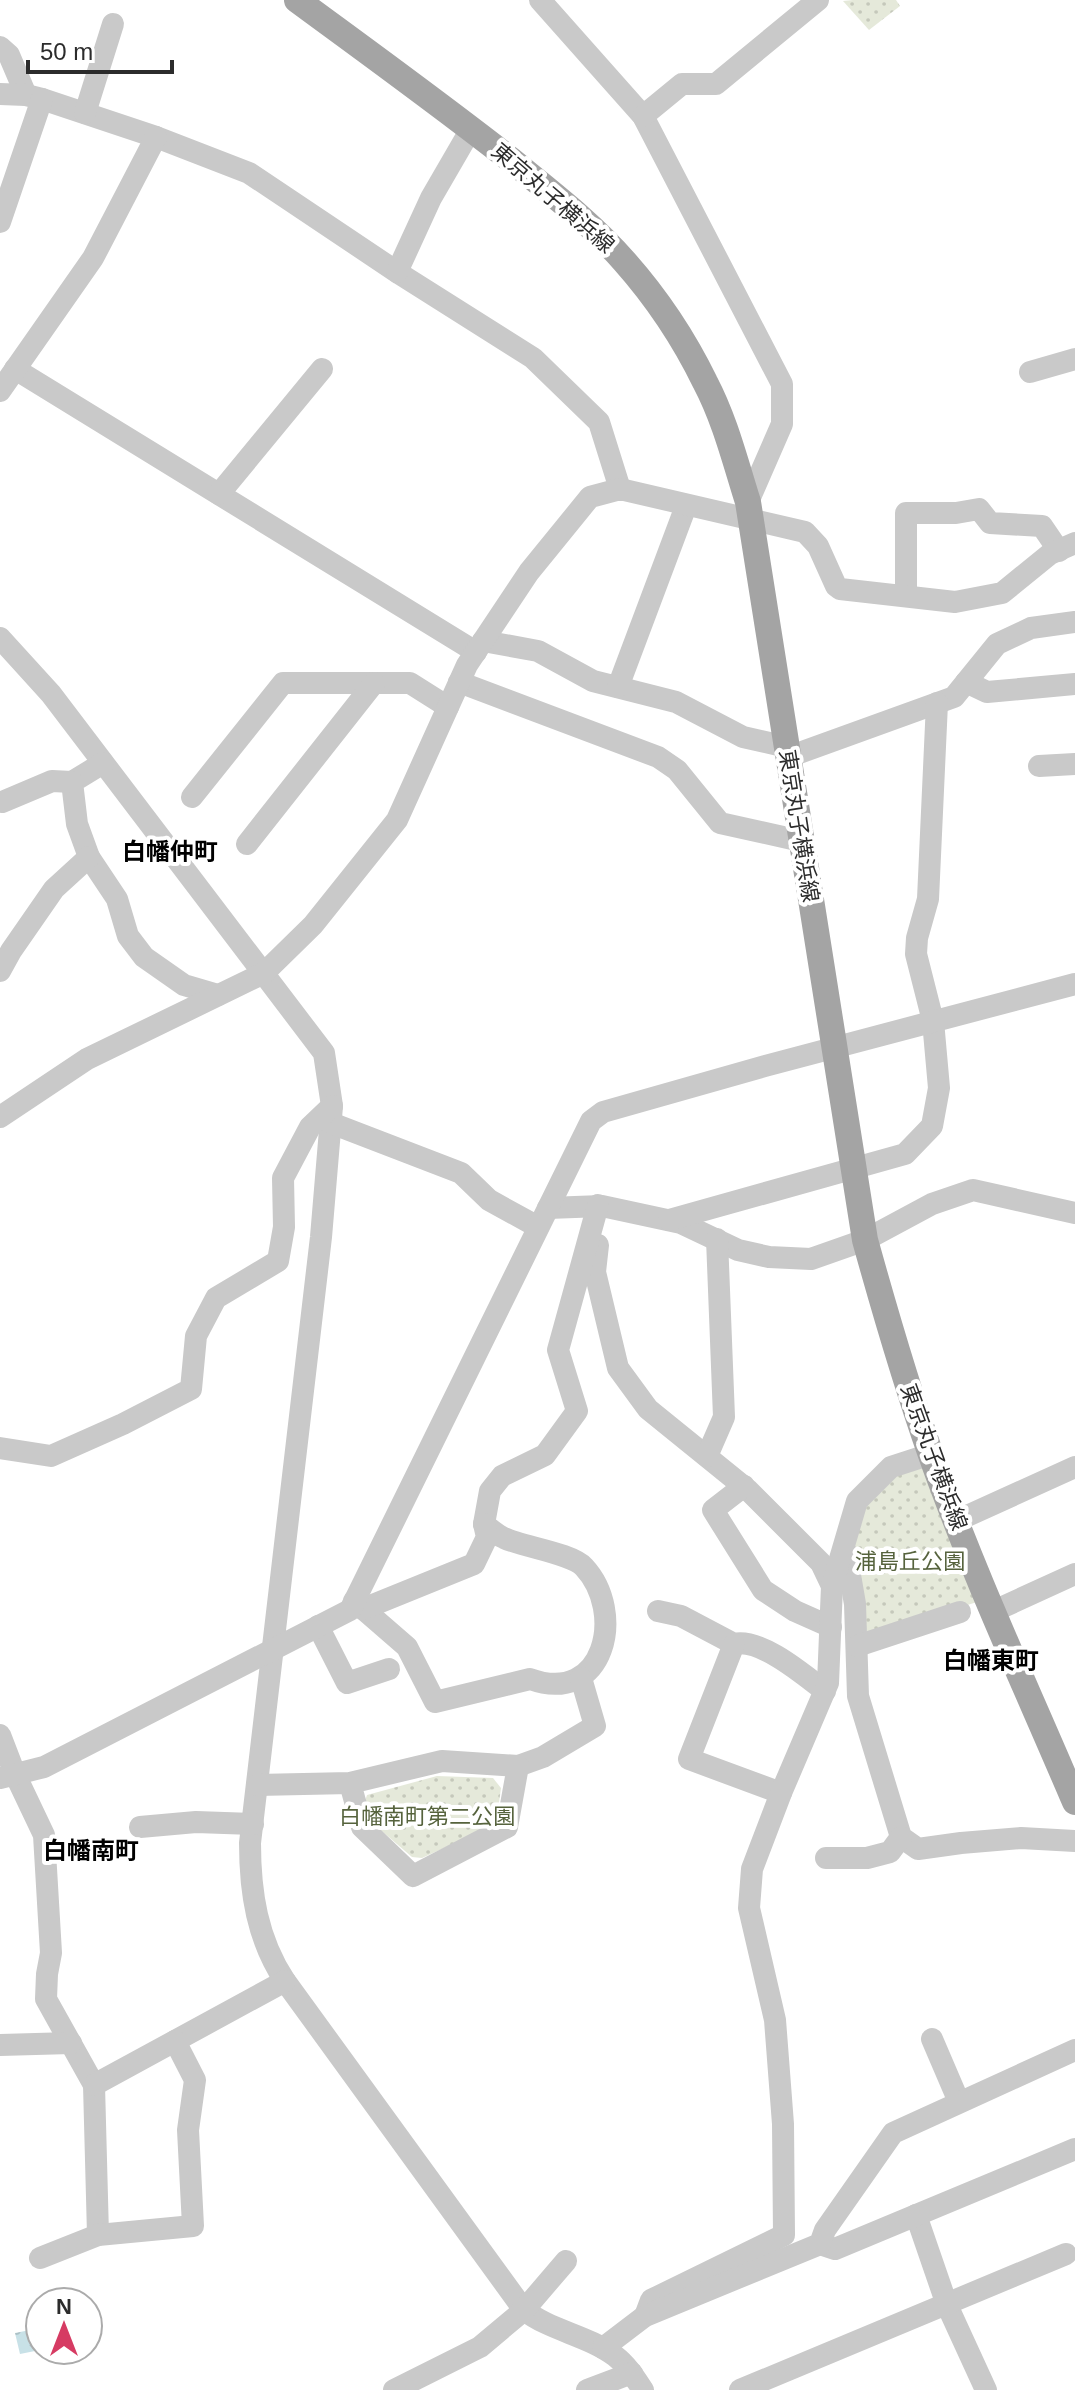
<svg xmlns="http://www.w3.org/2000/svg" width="1075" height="2390" font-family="Arial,'Noto Sans JP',sans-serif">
<defs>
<pattern id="grass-dots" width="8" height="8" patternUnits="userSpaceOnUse" patternTransform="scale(2)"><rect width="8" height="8" fill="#e5e9da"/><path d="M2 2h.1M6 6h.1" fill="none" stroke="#c5c8bb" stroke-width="1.8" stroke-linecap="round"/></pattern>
<pattern id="water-ripples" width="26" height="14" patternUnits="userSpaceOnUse" patternTransform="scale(2)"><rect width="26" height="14" fill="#c8e1e7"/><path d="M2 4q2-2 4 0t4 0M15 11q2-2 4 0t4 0" fill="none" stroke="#acc1c6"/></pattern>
</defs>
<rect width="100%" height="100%" fill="#fff"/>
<g fill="url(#grass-dots)">
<path d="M 853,0 L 896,0 L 900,6 L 869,30 L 843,1 Z"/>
<path d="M 926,1461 L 984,1600 L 867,1635 L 852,1543 L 861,1512 L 895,1471 Z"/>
<path d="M 437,1776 L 493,1778 L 501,1788 L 497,1817 L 488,1828 L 422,1858 L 412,1857 L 369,1820 L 364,1804 L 367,1795 Z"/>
</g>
<path fill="url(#water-ripples)" d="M 40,2328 L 40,2350 L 20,2354 L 15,2333 Z"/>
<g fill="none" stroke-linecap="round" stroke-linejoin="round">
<g stroke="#c9c9c9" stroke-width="22">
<path d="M 540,0 L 643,116 L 782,384 L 782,424 L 748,502"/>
<path d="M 0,47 L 9,55 L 26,95"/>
<path d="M 0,94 L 26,95 L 42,99 L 156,137 L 249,173 L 400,274 L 533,358 L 599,422 L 620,489"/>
<path d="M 85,113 L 113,24"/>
<path d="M 643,116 L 682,84 L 716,84 L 818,0"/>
<path d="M 0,222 L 42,99"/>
<path d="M 397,272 L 431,198 L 471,129"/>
<path d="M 15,369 L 476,652"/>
<path d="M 1030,372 L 1075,359"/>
<path d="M 0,391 L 93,258 L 156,137"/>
<path d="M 219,494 L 322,369"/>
<path d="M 906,596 L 906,513 L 956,513 L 979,509 L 990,523 L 1042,526 L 1059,551"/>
<path d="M 0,638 L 51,694 L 324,1053 L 332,1106 L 321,1237 L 250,1843 C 250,1892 257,1939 285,1981 L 524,2310 C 551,2331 587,2335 615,2356 C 627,2365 635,2378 643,2390"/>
<path d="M 483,641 L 538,651 L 593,681 L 676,702 L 743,737 L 787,747"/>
<path d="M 459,682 L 658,757 L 677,770 L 720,823 L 801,841"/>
<path d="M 966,682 L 987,692 L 1075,684"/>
<path d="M 618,687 L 686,506"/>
<path d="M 788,757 L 954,697 L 997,644 L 1031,628 L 1075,622"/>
<path d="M 103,763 L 72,782 L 77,824 L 89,857 L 117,899 L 128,936 L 144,957 L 184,985 L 218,995"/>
<path d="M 1039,766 L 1075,764"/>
<path d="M 192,797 L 283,683 L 410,683 L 448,707"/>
<path d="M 2,802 L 52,781 L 72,782"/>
<path d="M 247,844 L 374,683"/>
<path d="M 0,971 L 11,951 L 54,889 L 89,857"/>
<path d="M 0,1117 L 87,1059 L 264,973 L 313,925 L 397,820 L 467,665 L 529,572 L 590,497 L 620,489 L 805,532 L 818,546 L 836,586 L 840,589 L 955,602 L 1002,593 L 1050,554 L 1075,543"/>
<path d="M 331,1123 L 461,1173 L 489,1200 L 538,1227"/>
<path d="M 548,1208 L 602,1206 L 681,1223 L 738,1250 L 769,1257 L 811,1259 L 865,1240 L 932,1204 L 973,1190 L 1075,1213"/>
<path d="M 669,1220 L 905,1154 L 932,1126 L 939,1088 L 933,1021 L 916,954 L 917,938 L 928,899 L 937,703"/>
<path d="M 598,1245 L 595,1272 L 618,1368 L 648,1409 L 748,1490 L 821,1563 L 832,1586"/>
<path d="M 0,1448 L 51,1456 L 123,1424 L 191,1389 L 196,1336 L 216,1298 L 278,1261 L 284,1227 L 283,1178 L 310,1127 L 332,1106"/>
<path d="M 707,1456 L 724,1417 L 717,1239"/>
<path d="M 744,1486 L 713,1510 L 763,1590 L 795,1611 L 831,1627"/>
<path d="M 956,1521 L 1075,1467"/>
<path d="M 846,1552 L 855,1604 L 858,1696 L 901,1837 L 918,1849 L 961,1843 L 1021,1838 L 1075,1841"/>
<path d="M 354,1601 L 407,1647 L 435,1702 L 530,1679 C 605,1706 626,1612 584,1567 C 571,1553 523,1547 504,1538 C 497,1535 490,1529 484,1524 L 490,1491 L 502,1476 L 545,1455 L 577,1411 L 558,1350 L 598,1205"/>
<path d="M 363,1609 L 474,1564 L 487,1537 L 484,1524"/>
<path d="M 658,1611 L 681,1616 L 734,1644 C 761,1638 804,1675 825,1691"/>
<path d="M 994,1611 L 1075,1574"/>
<path d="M 318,1626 L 347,1683 L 389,1669"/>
<path d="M 734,1644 L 689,1759 L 781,1793"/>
<path d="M 857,1646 L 960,1612"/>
<path d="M 0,1735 L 15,1774 L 44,1835 L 51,1953 L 47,1974 L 46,1999 L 94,2085 L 98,2235"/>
<path d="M 518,1766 L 543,1757 L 595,1726 L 581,1678"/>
<path d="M 0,1778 L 44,1767 L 350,1610 L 591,1121 L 603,1112 L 765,1066 L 1075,984"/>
<path d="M 257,1785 L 350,1783 L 442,1761 L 518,1766 L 507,1827 L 413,1876 L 362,1827 L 350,1783"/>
<path d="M 140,1827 L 196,1822 L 253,1824"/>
<path d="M 826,1858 L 867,1858 L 890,1852 L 901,1837"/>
<path d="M 932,2039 L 959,2102"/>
<path d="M 0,2045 L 71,2043"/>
<path d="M 94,2085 L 285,1981"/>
<path d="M 916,2215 L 947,2305 L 986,2390"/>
<path d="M 820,2244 L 835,2249 L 1075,2149"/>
<path d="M 40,2258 L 98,2235 L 193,2226 L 188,2130 L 195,2080 L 175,2041"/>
<path d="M 645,2316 L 651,2300 L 784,2235 L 783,2124 L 775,2020 L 749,1908 L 752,1869 L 781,1793 L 828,1683 L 832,1586 L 857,1501 L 891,1467 L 931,1454"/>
<path d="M 603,2348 L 645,2316 L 820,2244 L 825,2230 L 893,2133 L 1075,2050"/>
<path d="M 394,2390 L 480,2347 L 524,2310 L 566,2261"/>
<path d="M 587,2390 L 632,2373"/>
<path d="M 740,2390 L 1066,2254"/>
</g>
<path stroke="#a4a4a4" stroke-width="26" d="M 297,0 C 369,53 441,105 511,160 C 550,192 591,223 624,261 C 656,297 684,339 705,382 C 725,420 735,461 748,502 L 865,1240 C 885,1312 906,1384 931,1455 C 973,1573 1026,1687 1075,1802"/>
</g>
<g text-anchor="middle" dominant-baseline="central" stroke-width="8" stroke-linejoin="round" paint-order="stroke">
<g font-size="22" fill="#2c2c2c" stroke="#fff">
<text transform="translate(553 198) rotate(41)">東京丸子横浜線</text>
<text transform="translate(799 826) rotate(81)">東京丸子横浜線</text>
<text transform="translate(934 1457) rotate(70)">東京丸子横浜線</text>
</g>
<g font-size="22" fill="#56633d" stroke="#fff">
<text x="910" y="1561">浦島丘公園</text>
<text x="427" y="1816">白幡南町第二公園</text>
</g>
<g font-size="24" font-weight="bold" fill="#000" stroke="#fff">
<text x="170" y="851">白幡仲町</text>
<text x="991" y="1660">白幡東町</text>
<text x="91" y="1850">白幡南町</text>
</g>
</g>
<g transform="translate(64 2326)"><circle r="38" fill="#ffffff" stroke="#ababab" stroke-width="2"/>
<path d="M0-6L14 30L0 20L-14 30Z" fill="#d63b63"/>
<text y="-12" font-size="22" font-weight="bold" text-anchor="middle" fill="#2c2c2c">N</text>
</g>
<path d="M28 60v12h144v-12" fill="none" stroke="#2c2c2c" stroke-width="4"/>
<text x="40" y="60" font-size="24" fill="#2c2c2c" stroke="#ffffff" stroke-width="6" paint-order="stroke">50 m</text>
</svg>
